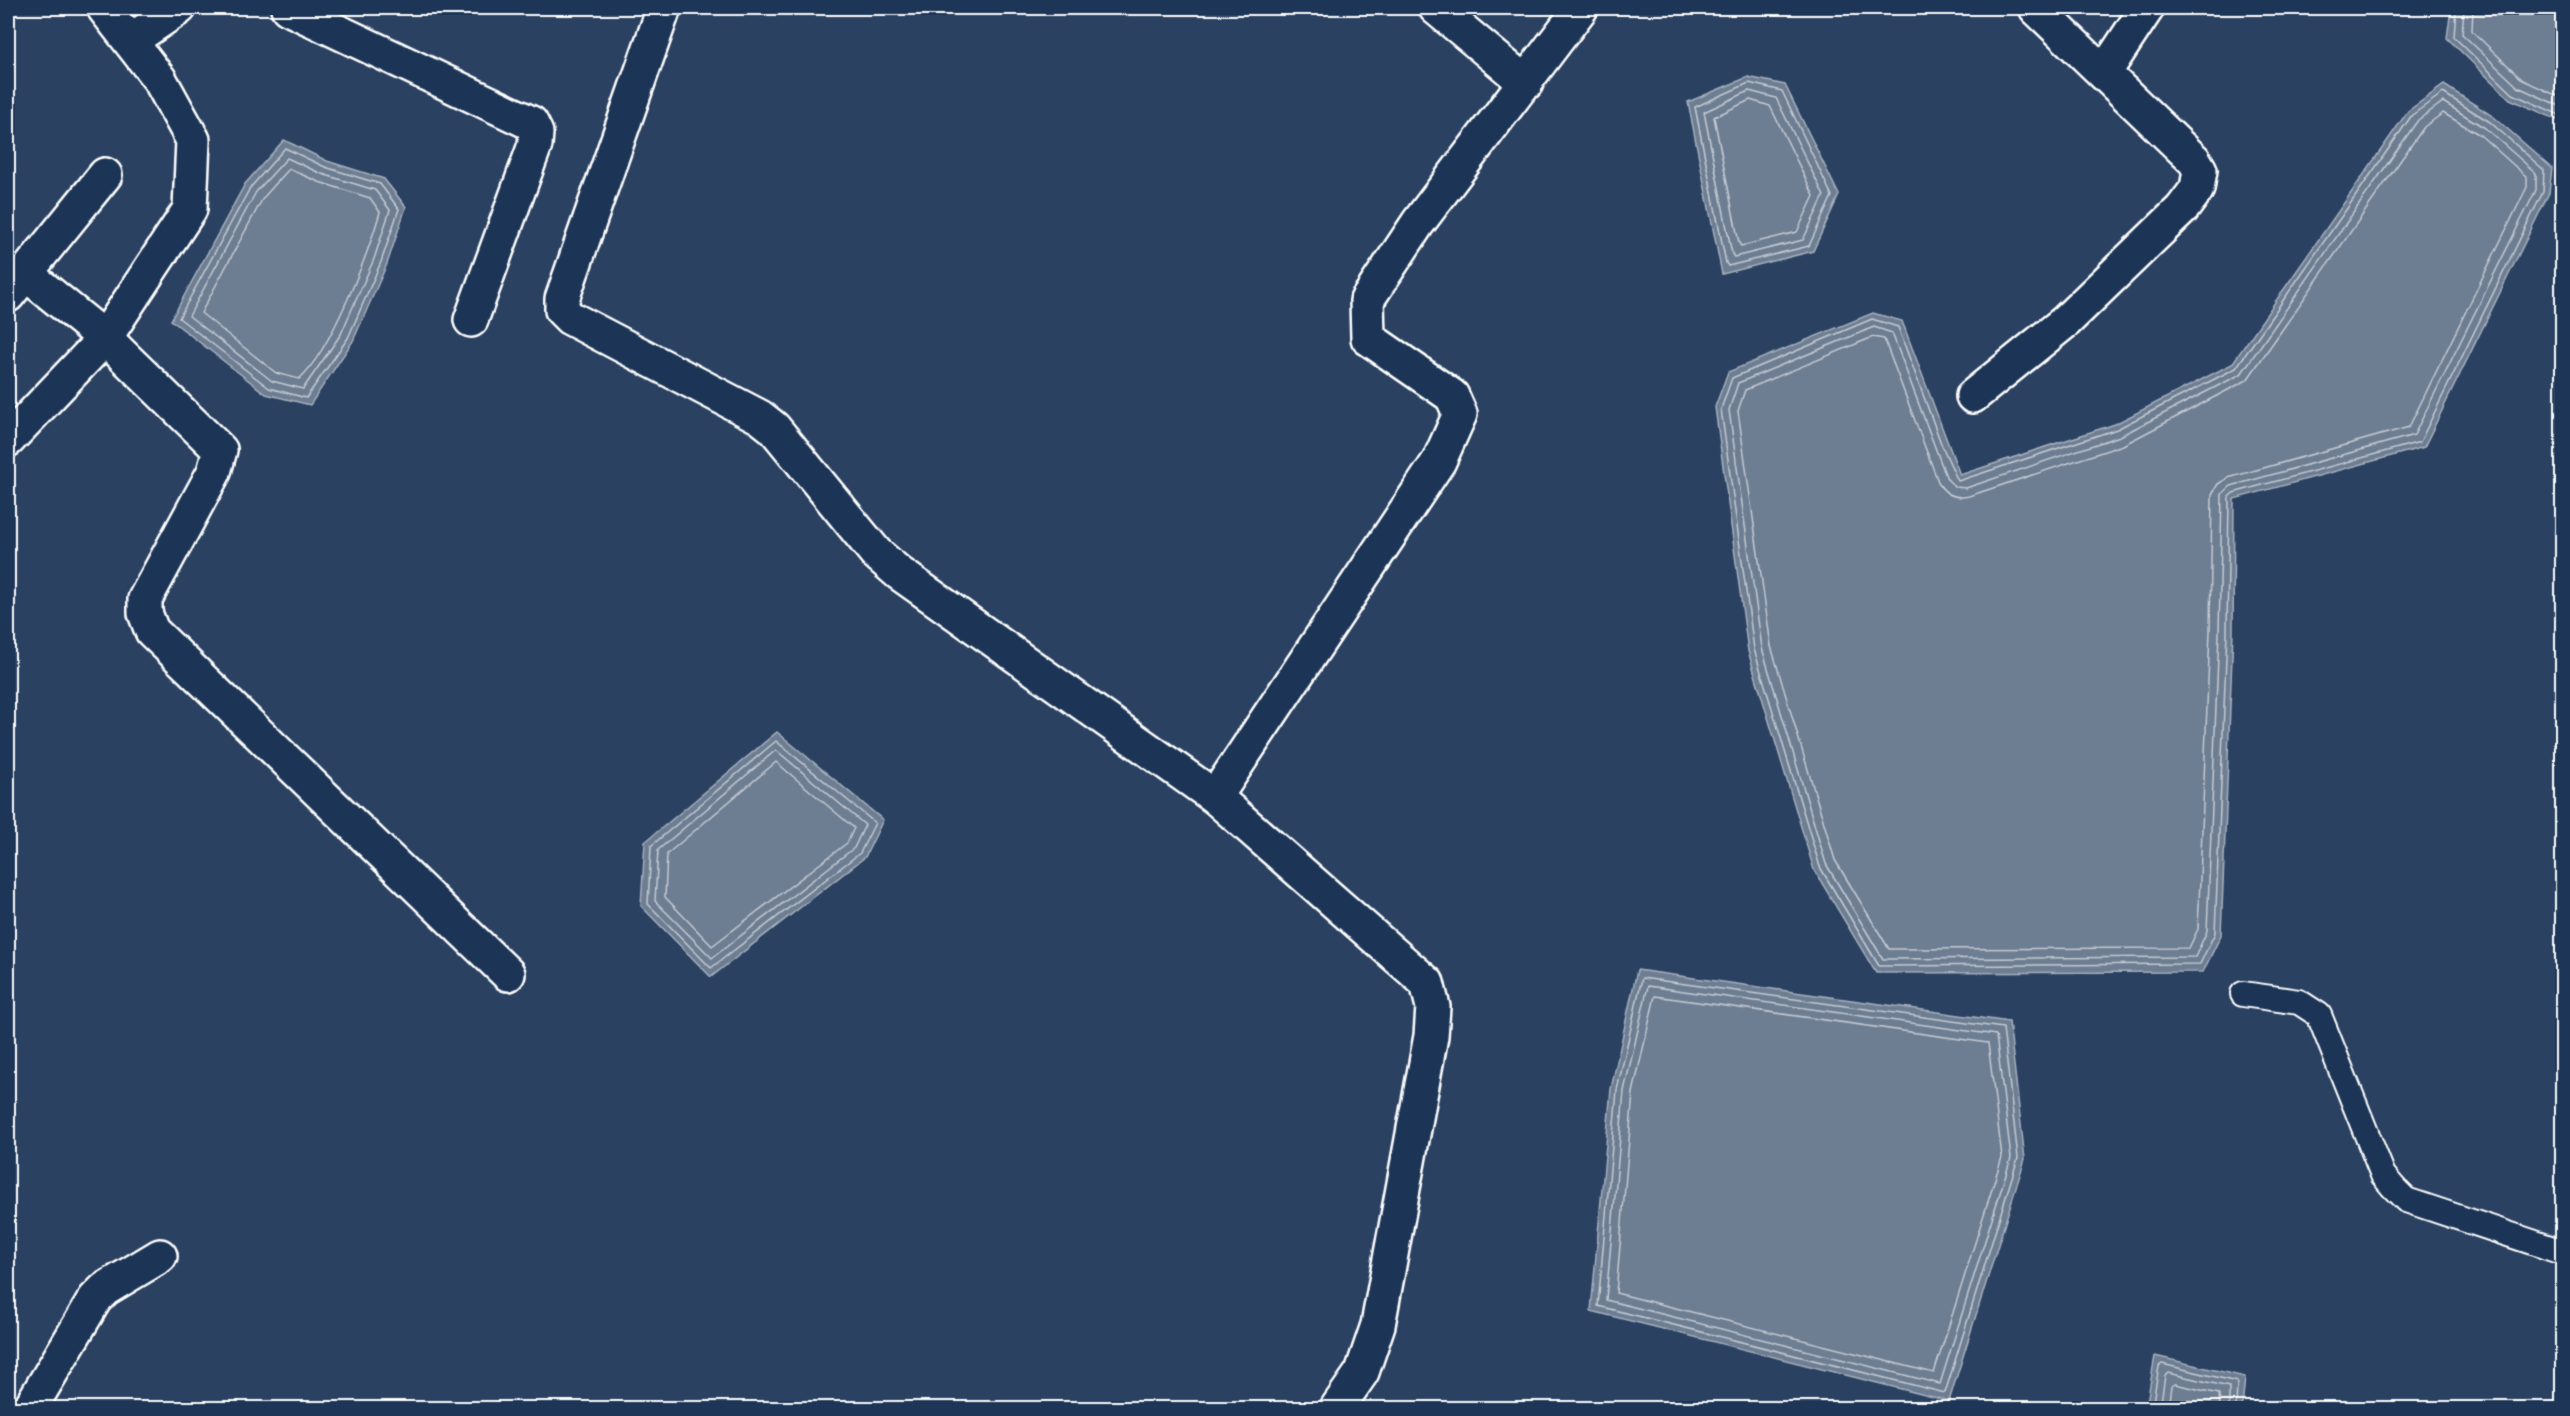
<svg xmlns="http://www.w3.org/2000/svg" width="2570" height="1416" font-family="'Gochi Hand',sans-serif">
<rect width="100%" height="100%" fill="#2a4161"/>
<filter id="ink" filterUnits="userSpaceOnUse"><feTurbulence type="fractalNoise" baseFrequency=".0167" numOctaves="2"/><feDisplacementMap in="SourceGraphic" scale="12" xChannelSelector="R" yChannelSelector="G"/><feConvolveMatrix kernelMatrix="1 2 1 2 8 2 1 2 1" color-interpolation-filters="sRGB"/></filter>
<g filter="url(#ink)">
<g fill="#6d7d92" stroke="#a7b1be" stroke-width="1.5">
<path d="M 2451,8 L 2562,8 L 2562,122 L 2510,99 L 2447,38 Z"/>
<path d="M 1748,77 L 1785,85 L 1839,195 L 1813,251 L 1722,274 L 1688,102 Z"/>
<path d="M 2444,85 L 2494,117 L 2552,168 L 2549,193 L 2424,447 L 2234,499 L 2233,632 L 2221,935 L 2203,972 L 1876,973 L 1814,870 L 1748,651 L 1715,407 L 1728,372 L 1873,313 L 1902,321 L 1960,475 L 2115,424 L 2232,364 L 2408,111 Z"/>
<path d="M 284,140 L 327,161 L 384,179 L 406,207 L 387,264 L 353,341 L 310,405 L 266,394 L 171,320 L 245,184 Z"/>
<path d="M 777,732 L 883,820 L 865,857 L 711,977 L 641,906 L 645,842 Z"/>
<path d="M 1637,970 L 2009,1022 L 2025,1159 L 1949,1401 L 1591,1311 L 1611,1089 Z"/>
<path d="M 2155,1356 L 2245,1377 L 2242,1408 L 2146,1408 Z"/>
</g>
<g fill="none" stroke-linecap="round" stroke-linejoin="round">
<g stroke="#c5cbd3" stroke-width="1.5">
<path d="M 2456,8 L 2454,37 L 2513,94 L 2562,116"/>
<path d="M 2464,8 L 2462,34 L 2518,87 L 2562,107"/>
<path d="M 2473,8 L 2472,31 L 2523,80 L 2562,98"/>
<path d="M 1749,83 L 1782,91 L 1832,196 L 1809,246 L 1728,266 L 1726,263 L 1695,107 Z"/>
<path d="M 1749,91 L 1776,98 L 1824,196 L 1803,240 L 1734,257 L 1732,254 L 1704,112 Z"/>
<path d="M 2443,93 L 2490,122 L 2544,170 L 2543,192 L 2420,442 L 2233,493 L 2229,497 L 2227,632 L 2215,933 L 2200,964 L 1879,966 L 1820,867 L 1754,649 L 1721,409 L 1732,378 L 1872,319 L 1898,327 L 1942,446 L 1958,481 L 2117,429 L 2236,368 L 2412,115 Z"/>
<path d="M 1750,100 L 1770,106 L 1814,196 L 1797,232 L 1741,246 L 1739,243 L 1714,117 Z"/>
<path d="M 2443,102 L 2485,128 L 2536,173 L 2536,190 L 2414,435 L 2231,486 L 2222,494 L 2219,632 L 2207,931 L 2195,957 L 1883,959 L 1826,864 L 1762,648 L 1729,410 L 1738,383 L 1874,327 L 1892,333 L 1947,479 L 1955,487 L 1966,488 L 2120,436 L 2241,374 L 2418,120 Z"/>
<path d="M 2443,113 L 2480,135 L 2527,177 L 2527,187 L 2409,427 L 2228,478 L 2218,484 L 2212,494 L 2210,631 L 2198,929 L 2189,948 L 1889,949 L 1835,860 L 1771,646 L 1738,411 L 1745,390 L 1873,337 L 1884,339 L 1939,484 C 1946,495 1956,499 1969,496 L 2123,445 L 2247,380 L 2424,127 Z"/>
<path d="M 285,148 L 325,167 L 380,184 L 399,209 L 381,262 L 348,338 L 306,398 L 269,388 L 179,318 L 250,188 Z"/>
<path d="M 287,158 L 322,174 L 375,190 L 390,210 L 374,259 L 341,334 L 303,389 L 272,381 L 189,316 L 256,192 Z"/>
<path d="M 289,169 L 319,182 L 370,198 L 380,212 C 368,254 331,351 299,379 L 276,373 L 201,313 L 263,198 Z"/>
<path d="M 776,741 L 875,823 L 860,853 L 711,968 L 648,904 L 651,846 Z"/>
<path d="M 776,750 L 865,825 L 854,848 L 712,958 L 655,901 L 658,850 Z"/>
<path d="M 776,762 L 854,828 L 847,843 L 712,946 L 665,897 L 667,854 Z"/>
<path d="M 1642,978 L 2003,1028 L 2018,1158 L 1945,1393 L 1598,1306 L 1617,1090 Z"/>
<path d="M 1648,986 L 1996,1035 L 2011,1158 L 1940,1384 L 1606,1300 L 1624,1091 Z"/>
<path d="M 1655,996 L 1988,1043 L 2002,1157 L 1934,1373 L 1616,1293 L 1633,1093 Z"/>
<path d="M 2152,1408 L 2159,1366 L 2162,1364 L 2237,1382 L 2236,1408"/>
<path d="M 2160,1408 L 2165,1376 L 2168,1373 L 2229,1387 L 2229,1408"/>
<path d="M 2169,1408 L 2172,1386 L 2175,1384 L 2219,1394 L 2220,1408"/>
</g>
<g stroke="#fff" stroke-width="28">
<path id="lane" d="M 2243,994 L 2299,1002 L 2319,1015 L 2383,1175 L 2393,1187 L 2406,1200 L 2562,1252"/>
</g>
<g stroke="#fff" stroke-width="38">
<g id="street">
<path d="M 288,8 L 531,123 L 536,133 L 535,145 L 471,320"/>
<path d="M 664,8 L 562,299 L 562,310 L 570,318 L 760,417 L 774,428 L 876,553 L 899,573 L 1215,797 L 1427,983 L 1433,1007 L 1431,1036 L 1378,1325 L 1362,1372 L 1337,1408"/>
<path d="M 1436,8 L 1526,83"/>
<path d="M 130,41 L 179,8"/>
<path d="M 2104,73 L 2147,8"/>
<path d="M 25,273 L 105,338 L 220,450 L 214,472 L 145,599 L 145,613 L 152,631 L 508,974"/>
<path d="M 8,295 L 105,175"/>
<path d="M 1973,396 L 2066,321 L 2182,209 L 2197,189 L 2200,170 L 2194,160 L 2036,8"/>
<path d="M 8,440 L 105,338 L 190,209 L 193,140 L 160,80 L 104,8"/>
<path d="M 1215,797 L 1439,461 L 1460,414 L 1452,396 L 1368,338 L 1367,300 L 1418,223 L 1581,8"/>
<path d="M 30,1408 L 95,1299 L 105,1289 L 160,1256"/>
</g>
</g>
<use href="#lane" stroke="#1d3557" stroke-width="24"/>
<use href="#street" stroke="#1d3557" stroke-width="33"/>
</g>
</g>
<rect width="2570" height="1416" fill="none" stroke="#1d3557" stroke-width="30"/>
<rect x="15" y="15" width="2540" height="1386" fill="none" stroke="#fff" stroke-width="2" filter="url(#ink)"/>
</svg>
